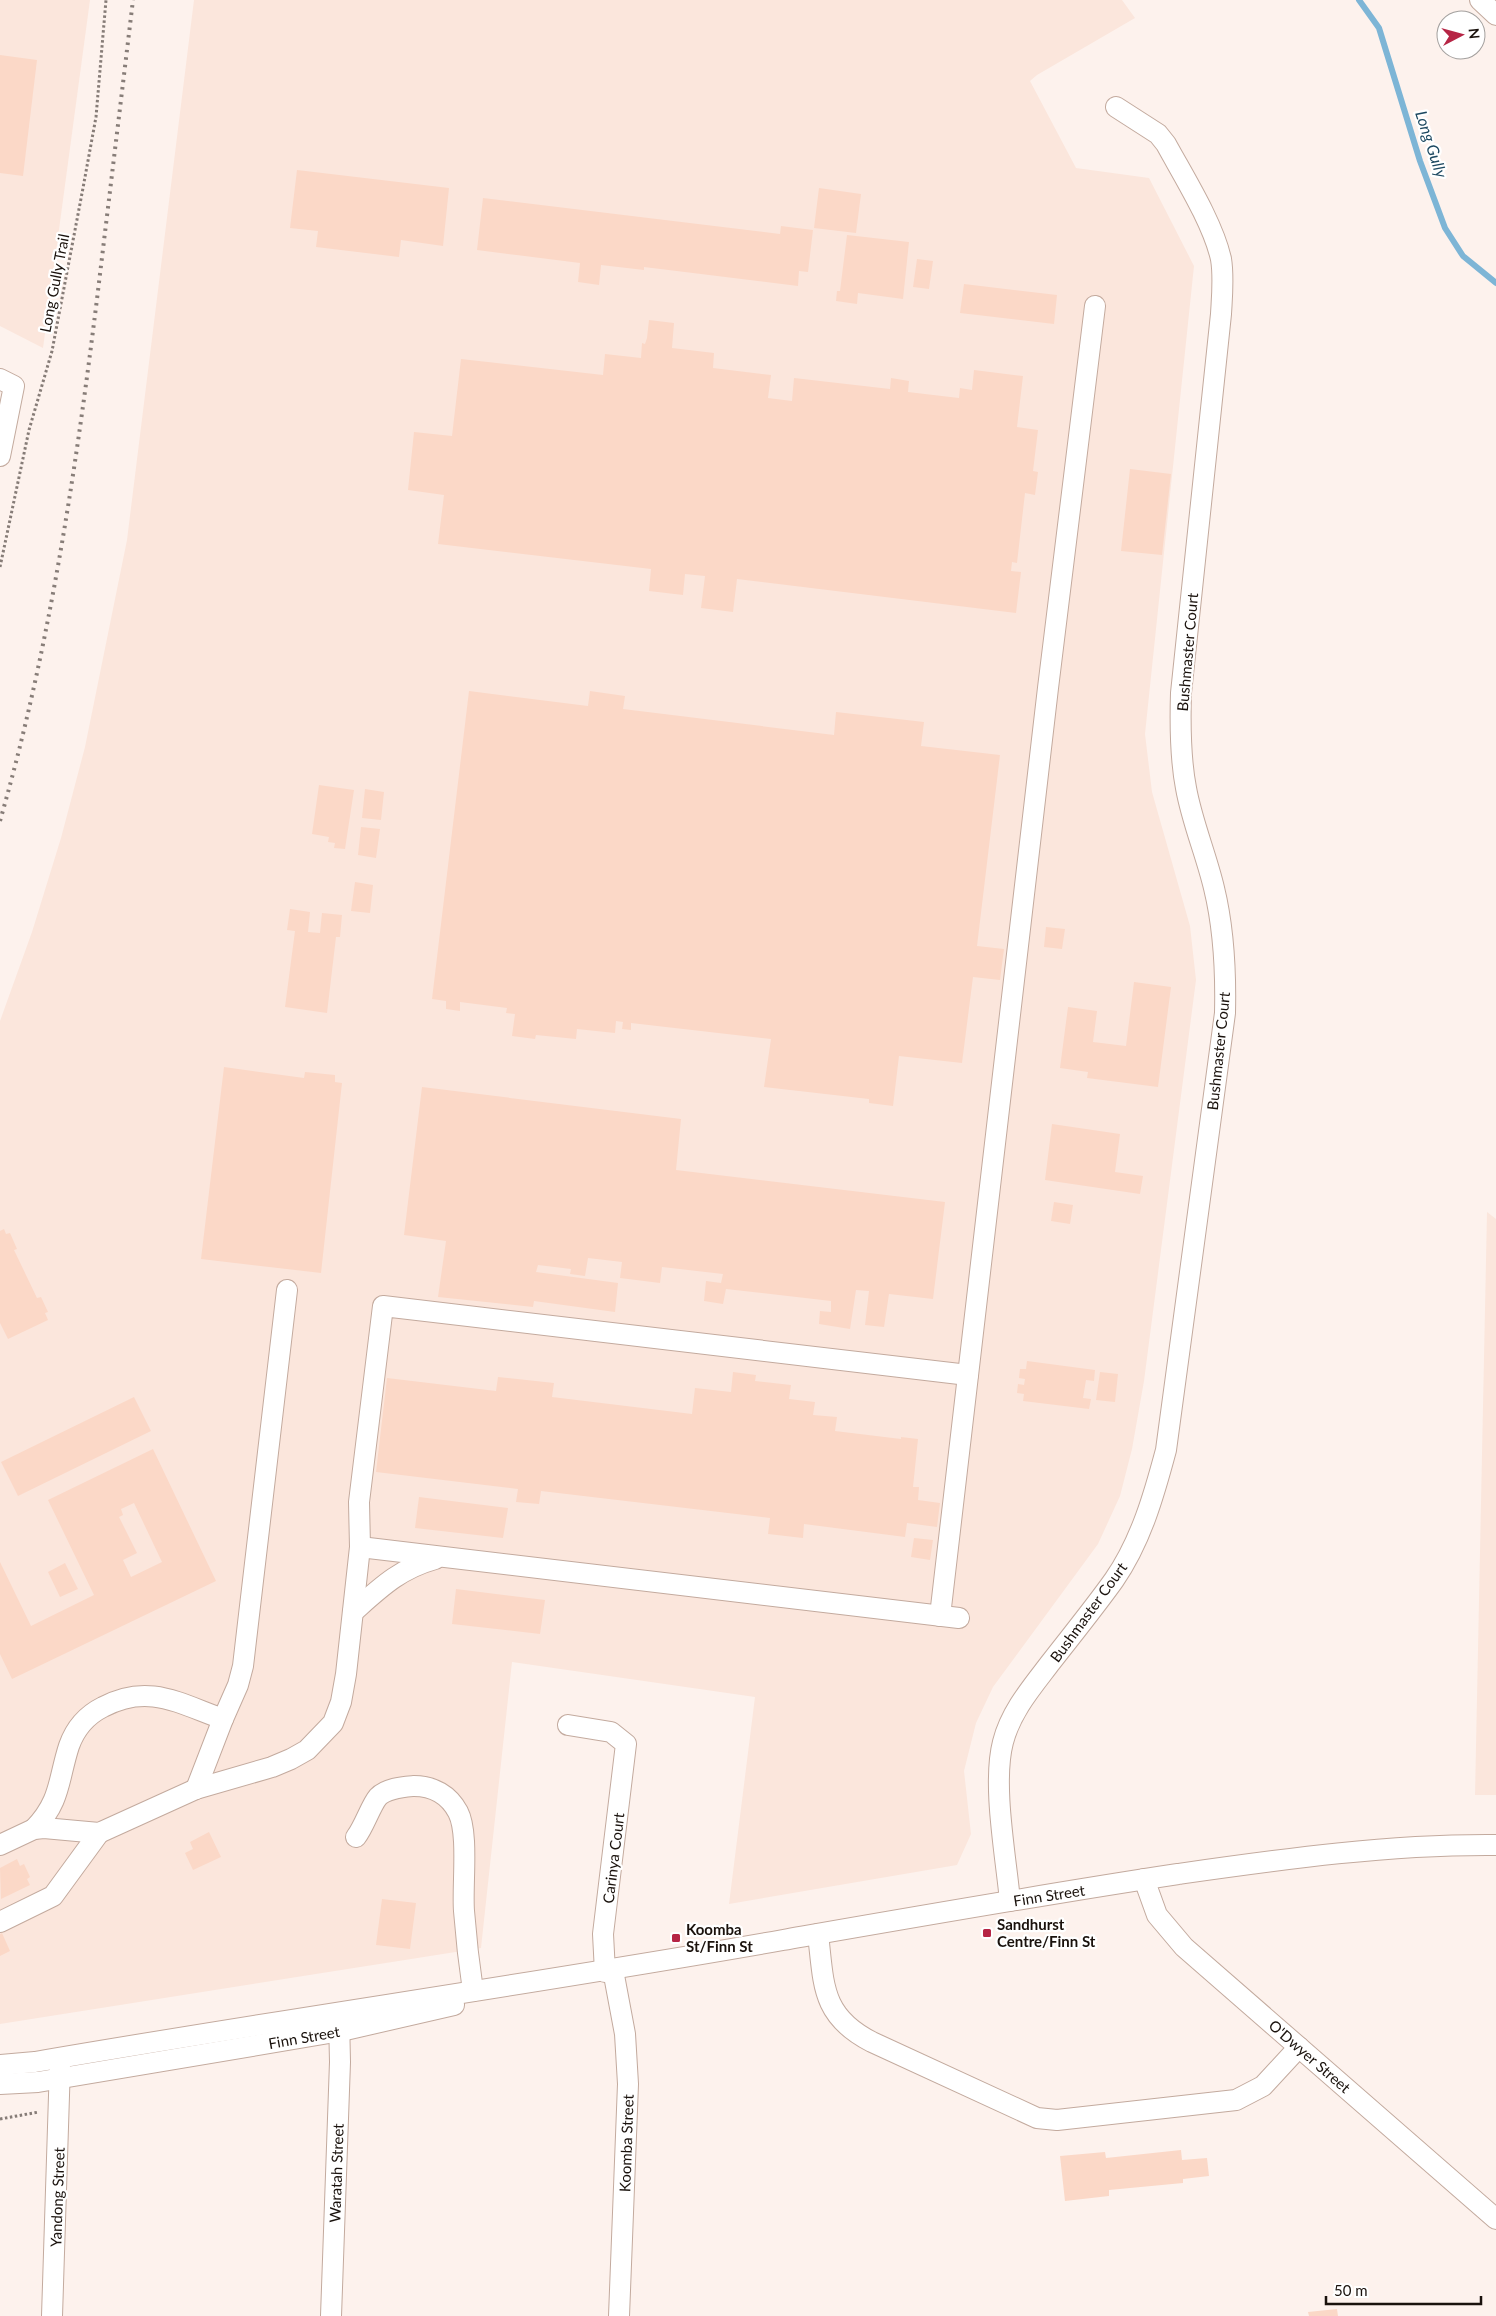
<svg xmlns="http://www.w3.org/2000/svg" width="1496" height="2316" font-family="Lato,sans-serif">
<rect width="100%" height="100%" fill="#fdf2ed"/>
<g fill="#fbe6dc">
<path d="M 0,0 L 90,0 L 43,348 L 0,326 Z"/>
<path d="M 194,0 L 1122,0 L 1135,18 L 1037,75 L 1030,81 L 1076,168 L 1149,178 L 1194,266 L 1145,734 L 1152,792 L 1190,926 L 1196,980 L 1144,1381 L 1132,1449 L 1120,1496 L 1098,1544 L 993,1687 L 976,1723 L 964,1771 L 971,1834 L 957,1865 L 729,1904 L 755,1697 L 512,1662 L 481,1948 L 0,2024 L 0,1021 L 32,932 L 61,838 L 85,747 L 127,540 Z"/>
<path d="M 1487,1212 L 1496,1219 L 1496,1795 L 1475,1795 Z"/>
</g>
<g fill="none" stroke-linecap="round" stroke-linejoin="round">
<path stroke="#7db5d6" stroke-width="6" d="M 1359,0 L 1379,28 L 1420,161 L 1445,228 L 1463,256 L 1496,283"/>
</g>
<g fill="#fbd8c7" fill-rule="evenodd">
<path d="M 0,55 L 37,60 L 23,176 L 0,173 Z"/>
<path d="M 297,170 L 449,188 L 443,246 L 401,240 L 399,257 L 316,247 L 318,231 L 290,228 Z"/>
<path d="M 819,188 L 861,194 L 856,233 L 814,228 Z"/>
<path d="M 483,198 L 780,234 L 781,226 L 813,230 L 808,272 L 799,271 L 798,286 L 644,267 L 644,270 L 601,265 L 599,285 L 578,282 L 580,263 L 477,250 Z"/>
<path d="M 847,235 L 909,242 L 903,299 L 858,293 L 857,304 L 836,301 L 837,291 L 840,291 Z"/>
<path d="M 917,259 L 933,261 L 929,289 L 913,287 Z"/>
<path d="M 964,284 L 1057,295 L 1054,324 L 960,313 Z"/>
<path d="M 649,320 L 674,323 L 672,348 L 714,353 L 713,368 L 771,375 L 768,398 L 792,401 L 794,378 L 890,389 L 891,378 L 909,381 L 908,392 L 959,398 L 960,388 L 972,390 L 974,370 L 1023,376 L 1017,427 L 1038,430 L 1033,471 L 1038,472 L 1035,495 L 1025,493 L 1017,563 L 1012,562 L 1011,571 L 1021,572 L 1016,613 L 737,579 L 733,612 L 701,608 L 705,576 L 685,574 L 683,595 L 649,591 L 651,569 L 438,544 L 444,495 L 408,490 L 414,432 L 452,436 L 461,359 L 603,375 L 605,354 L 641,358 L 642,343 L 645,344 L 647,338 Z"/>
<path d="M 1130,469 L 1171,474 L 1162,555 L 1121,551 Z"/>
<path d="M 469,691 L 588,706 L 590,691 L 625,696 L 623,709 L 834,735 L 836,712 L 924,722 L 921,746 L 1000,755 L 977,946 L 1004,949 L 1000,980 L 973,977 L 962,1063 L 899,1056 L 893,1106 L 869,1103 L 869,1099 L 764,1087 L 771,1039 L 631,1023 L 631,1030 L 622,1029 L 623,1022 L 616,1021 L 615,1033 L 577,1029 L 576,1039 L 536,1035 L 535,1039 L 512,1036 L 515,1014 L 506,1013 L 507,1008 L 460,1002 L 460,1011 L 446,1009 L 446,1001 L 432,999 Z"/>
<path d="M 319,785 L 354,790 L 345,849 L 334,848 L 335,843 L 328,842 L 329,837 L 312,834 Z"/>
<path d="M 365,789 L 384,792 L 381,820 L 362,818 Z"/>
<path d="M 361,827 L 380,829 L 376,858 L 358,855 Z"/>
<path d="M 355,882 L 373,885 L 370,913 L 351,911 Z"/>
<path d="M 290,909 L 310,912 L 308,932 L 320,933 L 322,913 L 342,915 L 340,937 L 336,937 L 327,1013 L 285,1007 L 295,931 L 287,930 Z"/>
<path d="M 1046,927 L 1065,929 L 1062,949 L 1044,947 Z"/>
<path d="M 1134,982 L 1171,987 L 1158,1087 L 1087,1078 L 1088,1072 L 1060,1068 L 1068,1007 L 1097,1011 L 1093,1042 L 1126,1046 Z"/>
<path d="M 224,1067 L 304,1078 L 305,1072 L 335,1075 L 335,1082 L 342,1083 L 321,1273 L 201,1259 Z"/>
<path d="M 422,1087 L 681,1119 L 676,1170 L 945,1202 L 933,1299 L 889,1294 L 884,1327 L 865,1325 L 869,1291 L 856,1290 L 850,1329 L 819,1324 L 820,1311 L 831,1312 L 831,1301 L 726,1289 L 723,1304 L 704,1301 L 706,1281 L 721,1283 L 723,1274 L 662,1267 L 660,1283 L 620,1278 L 622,1262 L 588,1258 L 585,1276 L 570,1274 L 571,1269 L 538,1265 L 536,1272 L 618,1283 L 615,1312 L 534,1301 L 533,1307 L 438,1297 L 446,1241 L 404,1235 Z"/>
<path d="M 1052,1124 L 1120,1134 L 1115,1172 L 1143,1176 L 1140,1194 L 1045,1180 Z"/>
<path d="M 1054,1202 L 1073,1205 L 1070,1224 L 1051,1221 Z"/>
<path d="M 4,1229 L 6,1234 L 10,1233 L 17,1249 L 14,1250 L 37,1298 L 41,1297 L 48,1312 L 45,1313 L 48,1320 L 8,1339 L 0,1323 L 0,1231 Z"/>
<path d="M 1027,1361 L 1095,1370 L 1094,1381 L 1086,1380 L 1083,1398 L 1091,1399 L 1089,1409 L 1023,1401 L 1024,1394 L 1017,1393 L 1018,1384 L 1024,1385 L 1025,1379 L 1019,1378 L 1020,1369 L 1026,1369 Z"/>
<path d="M 733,1372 L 756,1375 L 755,1381 L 791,1385 L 789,1399 L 815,1402 L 813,1415 L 837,1417 L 835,1431 L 901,1439 L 901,1437 L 918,1439 L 913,1487 L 919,1487 L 918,1500 L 940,1503 L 937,1527 L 907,1523 L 905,1537 L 804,1524 L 803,1538 L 768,1534 L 770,1518 L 541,1491 L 539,1504 L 516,1502 L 518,1489 L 376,1472 L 387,1378 L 496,1391 L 498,1377 L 554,1383 L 552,1397 L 692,1414 L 695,1388 L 731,1392 Z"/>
<path d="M 1100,1372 L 1118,1374 L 1115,1402 L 1096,1400 Z"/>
<path d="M 134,1397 L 151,1431 L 18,1496 L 1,1462 Z"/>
<path d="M 153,1449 L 216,1581 L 12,1679 L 0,1654 L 0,1562 L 31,1626 L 94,1595 L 48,1500 ZM 134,1503 L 162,1562 L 131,1577 L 123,1560 L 137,1553 L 119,1517 L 123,1515 L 121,1509 Z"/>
<path d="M 419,1497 L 508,1508 L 503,1538 L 415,1528 Z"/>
<path d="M 914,1538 L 933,1540 L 930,1560 L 911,1557 Z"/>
<path d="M 65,1563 L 78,1589 L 60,1597 L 48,1572 Z"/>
<path d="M 456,1589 L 545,1600 L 540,1634 L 452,1624 Z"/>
<path d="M 209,1832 L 221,1857 L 193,1870 L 185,1853 L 193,1849 L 190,1842 Z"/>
<path d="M 17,1859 L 20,1866 L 24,1864 L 30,1877 L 27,1879 L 30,1885 L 1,1899 L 0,1868 Z"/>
<path d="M 382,1899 L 416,1903 L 410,1949 L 376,1945 Z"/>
<path d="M 2,1933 L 10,1951 L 0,1956 L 0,1934 Z"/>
<path d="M 1181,2150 L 1182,2160 L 1207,2158 L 1209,2176 L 1183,2179 L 1183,2183 L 1109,2190 L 1109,2196 L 1065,2201 L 1060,2156 L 1105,2152 L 1106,2158 Z"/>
<path d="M 1337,2309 L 1338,2316 L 1309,2316 L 1308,2312 Z"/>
</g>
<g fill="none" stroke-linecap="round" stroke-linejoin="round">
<g stroke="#c3aa9e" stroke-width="22">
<g id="minor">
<path d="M 1480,0 L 1496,15"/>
<path d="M 0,379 L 14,386 L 0,456"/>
<path d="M 360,1547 L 959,1618"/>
<path d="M 353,1612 C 380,1588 399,1569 435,1559"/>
<path d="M 940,1616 L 1048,688 L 1095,306"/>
<path d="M 568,1725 L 611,1732 L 626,1744 L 603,1934 L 605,1972"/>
<path d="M 196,1789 L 223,1719"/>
<path d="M 34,1829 C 61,1801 58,1780 69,1746 C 75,1729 87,1715 103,1707 C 148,1683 178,1703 223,1719 L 238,1685 L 243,1666 L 287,1290"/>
<path d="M 356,1837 C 364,1827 371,1805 378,1797 C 387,1788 403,1787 414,1786 C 433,1786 449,1795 458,1812 C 469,1833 462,1885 464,1911 C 466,1937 469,1964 473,1991"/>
<path d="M 0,1845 L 34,1829 L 44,1828 L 99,1833 L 196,1789 L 272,1767 L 291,1759 L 307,1750 L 333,1723 L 341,1702 L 346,1674 L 360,1547 L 359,1502 L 383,1306 L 968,1375"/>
<path d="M 1144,1879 L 1157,1915 L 1184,1947 L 1496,2219"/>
<path d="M 1010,1901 C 1006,1857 992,1784 1003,1742 C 1011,1711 1032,1687 1051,1662 C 1072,1635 1094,1608 1114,1580 C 1141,1541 1154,1495 1166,1450 L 1225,1013 C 1226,970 1224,929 1214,888 C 1206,854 1192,822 1186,788 C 1180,757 1180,725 1181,693 L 1221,314 C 1222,296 1224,277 1221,259 C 1213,223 1184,177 1166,144 L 1158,134 L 1116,107"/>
<path d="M 0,1922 L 53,1896 L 99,1833"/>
<path d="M 818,1934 C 824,1985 821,2016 872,2042 L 1037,2118 L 1057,2120 L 1236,2100 L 1263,2086 L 1299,2047"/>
<path d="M 613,1970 L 625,2034 L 628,2084 L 619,2316"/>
<path d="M 0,2065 L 35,2062 C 284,2019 534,1984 783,1940 C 915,1917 1046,1894 1178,1874 C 1284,1859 1389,1844 1496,1845"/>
<path d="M 0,2084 L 38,2082 L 341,2031 L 454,2005"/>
<path d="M 52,2316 L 60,2064"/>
<path d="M 331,2316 L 340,2062 L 339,2018"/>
</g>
</g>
<g stroke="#867c77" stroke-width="3" stroke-dasharray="2.5 2.5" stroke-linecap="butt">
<path d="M 0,567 L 29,430 L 52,351 L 83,188 L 96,117 L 106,0"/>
<path d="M 0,2119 L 39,2112"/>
</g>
<use href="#minor" stroke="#fff" stroke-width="20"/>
<path stroke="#877d78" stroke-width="4" stroke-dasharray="2.5 5" stroke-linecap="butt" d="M 0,821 C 49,650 75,476 97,299 C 109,199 121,100 133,0"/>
</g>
<g fill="#b62545" stroke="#fff" stroke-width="2">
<rect x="982" y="1928" width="10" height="10" rx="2.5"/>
<rect x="671" y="1933" width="10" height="10" rx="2.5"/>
</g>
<g text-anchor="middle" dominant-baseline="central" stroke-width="4.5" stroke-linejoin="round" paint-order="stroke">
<g font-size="15" fill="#1a120d" stroke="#fff">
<text transform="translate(54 283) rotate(-79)">Long Gully Trail</text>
<text transform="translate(1187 652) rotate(-85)">Bushmaster Court</text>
<text transform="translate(1218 1051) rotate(-84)">Bushmaster Court</text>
<text transform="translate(1088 1612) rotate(-54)">Bushmaster Court</text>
<text transform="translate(613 1858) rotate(-83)">Carinya Court</text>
<text transform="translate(1049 1895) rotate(-9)">Finn Street</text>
<text transform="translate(304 2037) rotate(-10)">Finn Street</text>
<text transform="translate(1310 2056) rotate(41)">O'Dwyer Street</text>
<text transform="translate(626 2143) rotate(-88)">Koomba Street</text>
<text transform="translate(336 2173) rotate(-88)">Waratah Street</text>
<text transform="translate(57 2197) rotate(-88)">Yandong Street</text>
</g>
<g font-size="15" font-weight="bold" fill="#1a120d" stroke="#fff" text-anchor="start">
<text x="997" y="1924">Sandhurst<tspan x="997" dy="17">Centre/Finn St</tspan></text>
<text x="686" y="1929">Koomba<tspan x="686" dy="17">St/Finn St</tspan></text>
</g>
<g font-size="16" font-style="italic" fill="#1c4860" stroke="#fff">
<text transform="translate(1432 144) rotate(72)">Long Gully</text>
</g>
</g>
<g transform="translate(1461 35) rotate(84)"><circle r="24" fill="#ffffff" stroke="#a3a09e"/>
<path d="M0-4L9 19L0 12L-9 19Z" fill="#b62545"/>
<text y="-8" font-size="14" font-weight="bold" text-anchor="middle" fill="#1a120d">N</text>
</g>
<path d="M1326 2296v8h155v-8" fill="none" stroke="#1a120d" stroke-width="2.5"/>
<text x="1334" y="2296" font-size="15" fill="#1a120d" stroke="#ffffff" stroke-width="4" paint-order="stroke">50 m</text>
</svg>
